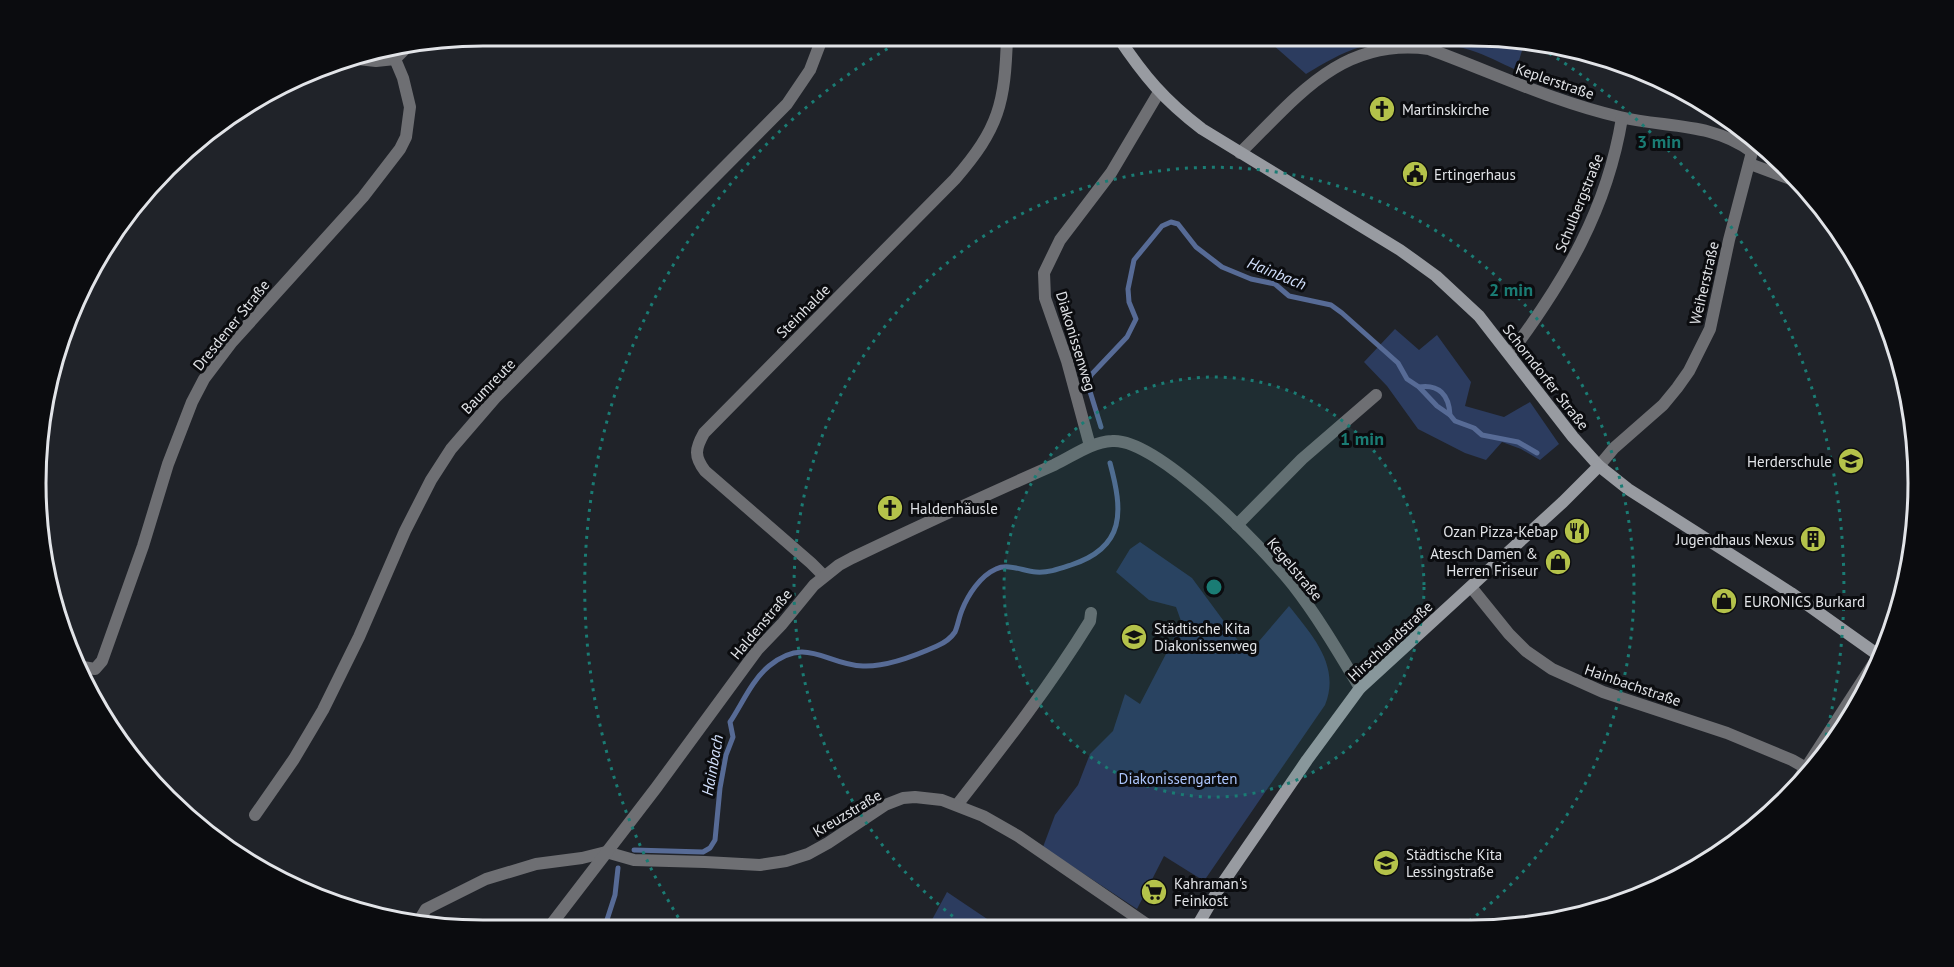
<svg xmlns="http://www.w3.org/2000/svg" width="1954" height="967" font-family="'PT Sans',sans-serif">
<rect width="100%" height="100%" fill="#202329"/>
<g fill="#2c3c5f">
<path d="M 1264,37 L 1499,37 L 1525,41 L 1516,70 C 1501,63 1486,55 1470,50 C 1440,40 1390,36 1360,47 C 1341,53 1324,63 1306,74 Z"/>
<path d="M 1395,329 L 1419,350 L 1437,335 L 1471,382 L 1465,406 L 1504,417 L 1530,402 L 1559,444 L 1540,460 L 1521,449 L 1502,442 L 1486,460 L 1465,453 L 1418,429 L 1387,386 L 1364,362 Z"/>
<path d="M 1140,542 L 1192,578 L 1248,654 L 1289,606 C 1312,635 1341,666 1325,705 L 1204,881 L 1164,856 L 1137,909 L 1043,847 L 1055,815 L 1078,785 L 1090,754 L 1113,731 L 1125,694 L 1140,704 L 1167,652 L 1181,621 L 1176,607 L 1149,600 L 1116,572 L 1130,549 Z"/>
<path d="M 947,892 L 1002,929 L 927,929 Z"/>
</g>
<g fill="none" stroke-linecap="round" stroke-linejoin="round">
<g stroke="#576b96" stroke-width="5">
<path d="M 1419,387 C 1439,384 1449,395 1450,415"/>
<path d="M 1101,427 L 1088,385 L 1091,375 L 1127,337 L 1136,319 L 1129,302 L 1128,289 L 1134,260 L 1162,226 L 1171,222 L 1178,224 L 1196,247 L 1222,267 L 1251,279 L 1275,284 L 1289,296 L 1331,305 L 1342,313 L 1398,363 L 1407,379 L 1419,387 L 1437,406 L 1450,415 L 1455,421 L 1474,428 L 1482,435 L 1518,442 L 1537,453"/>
<path d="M 634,850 L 703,852 L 710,848 L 715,840 L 720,788 L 726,755 L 733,737 L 730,722 C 742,704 752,680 769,666 C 807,635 826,665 863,666 C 885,667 917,655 937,646 C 944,643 951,638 955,632 C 958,625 959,617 962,610 C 968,595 980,576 996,569 C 1008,563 1023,571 1036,572 C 1048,573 1059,569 1071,565 C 1126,547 1123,511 1110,463"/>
<path d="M 601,930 L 605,926 L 615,895 L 618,868"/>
</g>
<g stroke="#6e6f73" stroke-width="12">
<path d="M 349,58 L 376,61 L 395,59"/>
<path d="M 395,59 L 405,49"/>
<path d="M 1240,153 C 1296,98 1341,37 1429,49 C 1492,72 1554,102 1620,117 C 1666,128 1712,122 1752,152"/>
<path d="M 1750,164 L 1801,183"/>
<path d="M 1510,354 C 1565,280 1607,210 1622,118"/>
<path d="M 1090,446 L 1067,361 L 1045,298 L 1044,273 L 1060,240 L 1111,173 L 1159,92"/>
<path d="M 1599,466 L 1614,448 L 1663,405 L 1677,388 L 1689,371 L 1710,329 L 1729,240 L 1752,152 L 1757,142"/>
<path d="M 1237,525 L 1302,459 L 1376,395"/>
<path d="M 824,576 L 811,563 L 705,471 C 694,456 695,449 704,433 L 955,179 C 999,128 1005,104 1007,36"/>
<path d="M 1471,587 L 1509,634 L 1526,651 L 1552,669 L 1603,692 L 1727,733 L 1792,760 L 1806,768 L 1813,769"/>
<path d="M 77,666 L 95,669 L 102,661 L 143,546 L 168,464 L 192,402 L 204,379 L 232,342 L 363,197 L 400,149 L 406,137 L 410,107 L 403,78 L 395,59"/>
<path d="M 1789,794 L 1885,646"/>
<path d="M 957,805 C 1004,745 1050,686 1090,621 L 1091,613"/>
<path d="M 255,815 L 294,759 L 323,710 L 359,637 L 405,531 L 431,480 L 451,449 L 495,398 L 787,104 L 810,70 L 823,36"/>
<path d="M 417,924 L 426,909 L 486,879 L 536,864 L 582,858 L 606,852 L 634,860 L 705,862 L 760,865 L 786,861 L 808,854 L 828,843 L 885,805 L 903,798 L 915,797 L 942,800 L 983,816 L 1018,836 L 1152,928"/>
<path d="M 547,930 L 656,788 L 758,649 L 782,624 L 814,585 L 839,565 L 852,558 C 919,526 986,495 1054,465 C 1073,456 1091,442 1112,441 C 1157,437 1265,550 1293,585 C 1318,617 1339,653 1360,688"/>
</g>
<g stroke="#989ba1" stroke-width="12">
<path d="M 1118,37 C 1144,76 1164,100 1202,129 L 1400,250 L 1436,276 L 1479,316 L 1573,437 L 1599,466 L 1628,489 L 1791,593 L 1881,657"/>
<path d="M 1196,928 L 1220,887 L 1264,823 L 1307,760 L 1360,688 L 1563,502 L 1599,466"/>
</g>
</g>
<circle cx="1214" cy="587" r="210" fill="#1a7c74" fill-opacity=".12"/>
<g fill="none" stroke="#1a7c74" stroke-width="3" stroke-dasharray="3 6">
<circle cx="1214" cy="587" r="210"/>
<path d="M967 927A420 420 0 1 1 1461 927"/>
<path d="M683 925A630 630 0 0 1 904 39M1534 44A630 630 0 0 1 1821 755"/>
</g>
<defs>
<g id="church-disc" transform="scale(1.35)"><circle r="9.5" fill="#b4c24a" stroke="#0b0c0f"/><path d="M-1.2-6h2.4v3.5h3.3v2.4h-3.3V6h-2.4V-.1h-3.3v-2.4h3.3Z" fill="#111"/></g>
<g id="civic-disc" transform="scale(1.35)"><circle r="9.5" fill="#b4c24a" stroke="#0b0c0f"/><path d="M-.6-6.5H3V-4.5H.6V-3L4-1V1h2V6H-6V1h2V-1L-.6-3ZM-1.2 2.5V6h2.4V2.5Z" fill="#111"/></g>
<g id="school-disc" transform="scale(1.35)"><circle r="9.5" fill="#b4c24a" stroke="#0b0c0f"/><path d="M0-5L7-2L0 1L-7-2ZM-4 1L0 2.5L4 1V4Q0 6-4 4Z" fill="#111"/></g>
<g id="restaurant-disc" transform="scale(1.35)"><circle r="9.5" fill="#b4c24a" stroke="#0b0c0f"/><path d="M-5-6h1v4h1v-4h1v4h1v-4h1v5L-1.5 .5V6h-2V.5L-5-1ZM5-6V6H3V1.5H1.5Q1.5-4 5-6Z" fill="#111"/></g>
<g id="building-disc" transform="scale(1.35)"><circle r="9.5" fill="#b4c24a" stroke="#0b0c0f"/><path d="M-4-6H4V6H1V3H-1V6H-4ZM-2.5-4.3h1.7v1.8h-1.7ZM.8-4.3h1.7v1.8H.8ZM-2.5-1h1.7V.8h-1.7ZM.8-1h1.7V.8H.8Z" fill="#111"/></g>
<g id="shop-disc" transform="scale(1.35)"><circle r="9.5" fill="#b4c24a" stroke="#0b0c0f"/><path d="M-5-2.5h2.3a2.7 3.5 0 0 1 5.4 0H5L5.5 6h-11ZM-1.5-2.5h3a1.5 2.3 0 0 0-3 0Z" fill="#111"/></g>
<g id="supermarket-disc" transform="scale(1.35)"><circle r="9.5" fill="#b4c24a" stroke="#0b0c0f"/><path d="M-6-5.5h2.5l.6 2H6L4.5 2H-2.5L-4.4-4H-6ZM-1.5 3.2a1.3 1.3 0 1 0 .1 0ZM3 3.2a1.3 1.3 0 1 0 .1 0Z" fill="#111"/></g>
</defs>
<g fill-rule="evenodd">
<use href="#church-disc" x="1382" y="109"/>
<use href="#civic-disc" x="1415" y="174"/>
<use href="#school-disc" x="1851" y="461"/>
<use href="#church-disc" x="890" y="508"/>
<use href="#restaurant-disc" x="1577" y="531"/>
<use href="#building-disc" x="1813" y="539"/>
<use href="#shop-disc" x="1558" y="562"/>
<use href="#shop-disc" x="1724" y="601"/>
<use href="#school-disc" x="1134" y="637"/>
<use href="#school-disc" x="1386" y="863"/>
<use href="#supermarket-disc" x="1154" y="892"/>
</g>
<g text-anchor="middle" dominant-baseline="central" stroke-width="6" stroke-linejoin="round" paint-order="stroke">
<g font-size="15" fill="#e2e4e8" stroke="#0b0c0f">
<text transform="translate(1555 81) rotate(19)">Keplerstraße</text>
<text transform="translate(1579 203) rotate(-68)">Schulbergstraße</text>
<text transform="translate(1704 283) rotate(-77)">Weiherstraße</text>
<text transform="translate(803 311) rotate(-45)">Steinhalde</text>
<text transform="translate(231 325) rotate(-51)">Dresdener Straße</text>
<text transform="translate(1076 341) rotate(73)">Diakonissenweg</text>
<text transform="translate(1546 377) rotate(52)">Schorndorfer Straße</text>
<text transform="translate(488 386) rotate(-46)">Baumreute</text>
<text transform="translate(1295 569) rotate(50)">Kegelstraße</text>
<text transform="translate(761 624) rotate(-50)">Haldenstraße</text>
<text transform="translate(1390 641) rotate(-43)">Hirschlandstraße</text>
<text transform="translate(1633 685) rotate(19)">Hainbachstraße</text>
<text transform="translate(847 813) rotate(-31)">Kreuzstraße</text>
</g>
<g font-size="15" fill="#e2e4e8" stroke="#0b0c0f" text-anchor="start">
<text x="1402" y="109">Martinskirche</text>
<text x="1434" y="174">Ertingerhaus</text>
<text x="1832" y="461" text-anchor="end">Herderschule</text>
<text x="910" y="508">Haldenhäusle</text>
<text x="1558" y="531" text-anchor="end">Ozan Pizza-Kebap</text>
<text x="1794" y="539" text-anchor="end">Jugendhaus Nexus</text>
<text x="1538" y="553" text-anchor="end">Atesch Damen &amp;<tspan x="1538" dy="17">Herren Friseur</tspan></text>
<text x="1744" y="601">EURONICS Burkard</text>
<text x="1154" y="628">Städtische Kita<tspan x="1154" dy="17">Diakonissenweg</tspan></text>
<text x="1406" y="854">Städtische Kita<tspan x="1406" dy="17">Lessingstraße</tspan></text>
<text x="1174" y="883">Kahraman's<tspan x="1174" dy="17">Feinkost</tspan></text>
</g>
<g font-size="15" fill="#acc5fc" stroke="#0b0c0f">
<text x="1178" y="778">Diakonissengarten</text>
</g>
<g font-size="16" font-style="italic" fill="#d2e0fc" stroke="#0b0c0f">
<text transform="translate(1277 273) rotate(22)">Hainbach</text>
<text transform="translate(712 765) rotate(-80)">Hainbach</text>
</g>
</g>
<path d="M0 0H1954V967H0ZM483 46H1471A437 437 0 0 1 1908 483V483A437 437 0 0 1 1471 920H483A437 437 0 0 1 46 483V483A437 437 0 0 1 483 46Z" fill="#0b0c0f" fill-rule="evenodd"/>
<path fill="none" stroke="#e2e4e8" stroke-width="3" d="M483 46H1471A437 437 0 0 1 1908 483V483A437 437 0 0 1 1471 920H483A437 437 0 0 1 46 483V483A437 437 0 0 1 483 46Z"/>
<circle cx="1214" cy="587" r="9" fill="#1a7c74" stroke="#0b0c0f" stroke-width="3"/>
<g font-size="18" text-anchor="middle" font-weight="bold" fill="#1a7c74" stroke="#0b0c0f" stroke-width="6" stroke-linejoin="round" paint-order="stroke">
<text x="1659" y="148">3 min</text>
<text x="1511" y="296">2 min</text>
<text x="1362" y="445">1 min</text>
</g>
</svg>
